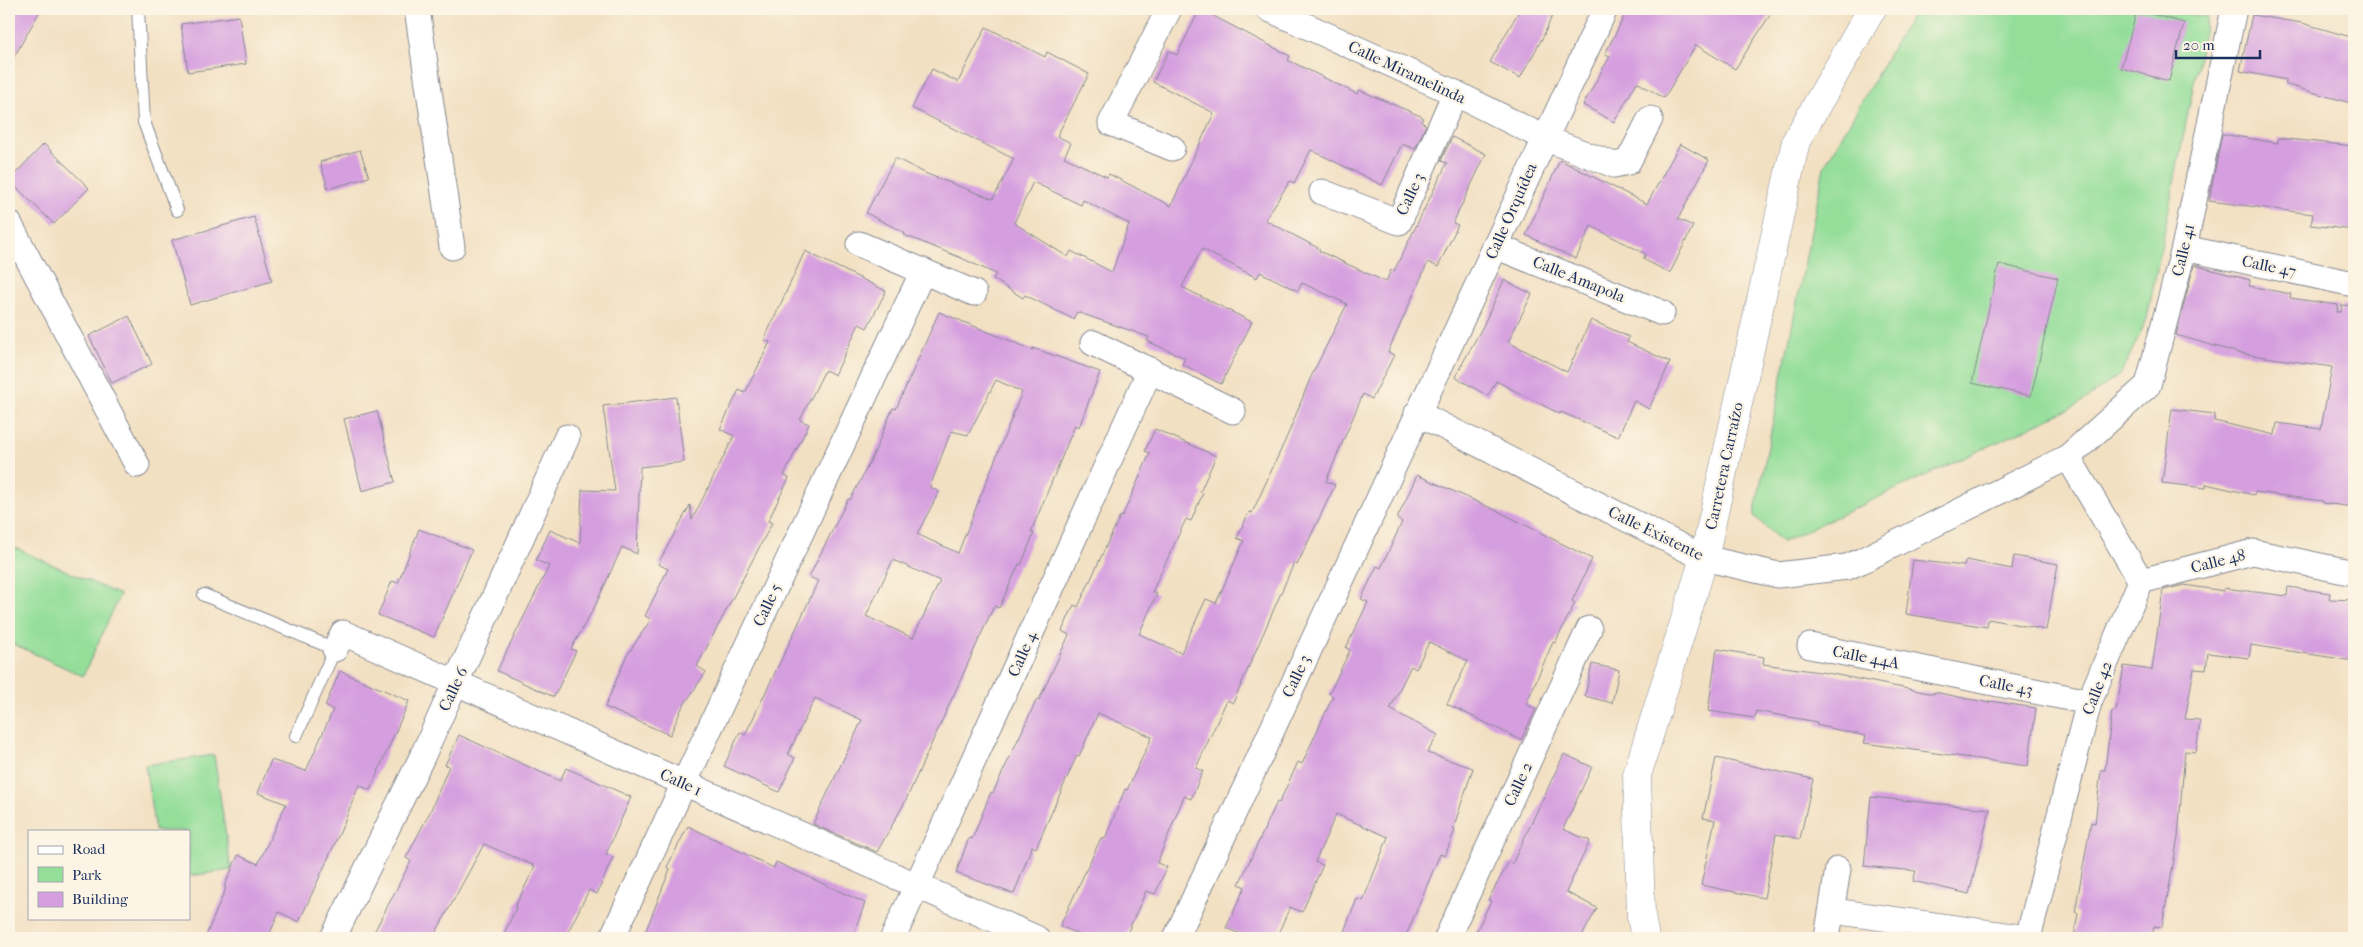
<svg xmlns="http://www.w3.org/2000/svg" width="2363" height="947" font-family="'IM FELL French Canon',serif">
<rect width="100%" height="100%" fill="#fcf5e5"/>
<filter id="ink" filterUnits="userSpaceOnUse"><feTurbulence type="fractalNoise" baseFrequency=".02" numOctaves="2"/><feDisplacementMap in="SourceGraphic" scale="10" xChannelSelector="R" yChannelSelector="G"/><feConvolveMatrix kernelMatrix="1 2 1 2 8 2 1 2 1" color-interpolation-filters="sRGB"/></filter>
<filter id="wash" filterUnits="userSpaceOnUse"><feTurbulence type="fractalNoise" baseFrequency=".0096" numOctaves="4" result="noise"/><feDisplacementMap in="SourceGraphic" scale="20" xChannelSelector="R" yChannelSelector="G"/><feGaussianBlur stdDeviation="1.12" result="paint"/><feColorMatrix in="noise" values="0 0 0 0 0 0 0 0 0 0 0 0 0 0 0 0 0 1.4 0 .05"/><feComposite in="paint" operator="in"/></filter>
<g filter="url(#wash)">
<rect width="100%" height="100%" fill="#f2e0c2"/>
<g fill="#94de9a" stroke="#58867c">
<path d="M 1915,9 L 2160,9 L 2207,17 L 2147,319 L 2121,374 L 2076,406 L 1782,542 L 1754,516 L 1824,167 Z"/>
<path d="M 9,545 L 120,595 L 83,676 L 9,642 Z"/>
<path d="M 214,755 L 231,870 L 189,876 L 189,831 L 155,831 L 145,765 Z"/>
</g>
<g id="blocks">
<g fill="#d59edf" fill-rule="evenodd">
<path d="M 9,9 L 41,9 L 9,66 Z"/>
<path d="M 1200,9 L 1290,56 L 1288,60 L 1357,94 L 1359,90 L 1423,117 L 1421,122 L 1426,125 L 1415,149 L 1402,144 L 1382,185 L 1311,150 L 1294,183 L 1290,181 L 1265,220 L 1320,249 L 1319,251 L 1386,282 L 1391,270 L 1394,271 L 1447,163 L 1441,161 L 1452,137 L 1486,154 L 1453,223 L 1458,225 L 1438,267 L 1428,262 L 1388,352 L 1394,355 L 1372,399 L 1363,394 L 1326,481 L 1335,485 L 1297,565 L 1294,563 L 1233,703 L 1227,700 L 1196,768 L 1203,771 L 1191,799 L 1184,796 L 1157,863 L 1167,867 L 1155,894 L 1146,891 L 1125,938 L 1087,938 L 1060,926 L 1101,838 L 1105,839 L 1125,789 L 1127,790 L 1152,737 L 1098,713 L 1079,756 L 1077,755 L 1036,848 L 1032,846 L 1014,894 L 956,873 L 969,838 L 972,839 L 991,792 L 993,793 L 1037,699 L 1039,700 L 1069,635 L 1062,631 L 1074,605 L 1078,607 L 1120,516 L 1122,517 L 1150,453 L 1145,451 L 1155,429 L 1216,456 L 1200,492 L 1203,493 L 1191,521 L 1186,519 L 1152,592 L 1157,594 L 1139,634 L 1181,653 L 1206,599 L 1216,603 L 1244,541 L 1237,538 L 1249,512 L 1252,513 L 1289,432 L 1310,379 L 1347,304 L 1302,283 L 1298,291 L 1260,272 L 1257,278 L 1202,249 L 1182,287 L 1252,322 L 1221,384 L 1182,364 L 1185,358 L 1147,341 L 1149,337 L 1077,312 L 1073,319 L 1025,295 L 1023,298 L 993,279 L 996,274 L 959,257 L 904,235 L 905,233 L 866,213 L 895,158 L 927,174 L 993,199 L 1014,159 L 912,108 L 932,69 L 958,82 L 986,27 L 1045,57 L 1047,52 L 1089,74 L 1057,136 L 1071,143 L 1064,157 L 1107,177 L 1109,174 L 1171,206 L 1214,113 L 1153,82 L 1169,51 L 1177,55 ZM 1033,182 L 1081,205 L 1083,200 L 1129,224 L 1112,272 L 1071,251 L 1068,257 L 1014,223 Z"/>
<path d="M 1520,9 L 1555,9 L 1543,37 L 1520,78 L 1490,62 Z"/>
<path d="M 1628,9 L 1774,9 L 1735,69 L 1696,45 L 1664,98 L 1637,82 L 1614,122 L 1583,105 L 1610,56 L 1605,54 Z"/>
<path d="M 2137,10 L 2184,23 L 2169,81 L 2121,68 Z"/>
<path d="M 2252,15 L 2302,23 L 2354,38 L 2354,104 L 2284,84 L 2286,80 L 2240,71 Z"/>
<path d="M 239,16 L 246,64 L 188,72 L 181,24 Z"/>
<path d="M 2222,134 L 2278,143 L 2278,138 L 2354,146 L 2354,230 L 2311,225 L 2313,214 L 2209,201 Z"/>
<path d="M 44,144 L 89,188 L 54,224 L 9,180 Z"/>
<path d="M 1680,144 L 1709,160 L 1678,219 L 1693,226 L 1670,273 L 1643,259 L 1646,254 L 1591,226 L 1576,259 L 1526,235 L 1560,160 L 1647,204 Z"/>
<path d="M 360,150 L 369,177 L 328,189 L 320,162 Z"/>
<path d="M 254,217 L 272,281 L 190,305 L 172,240 Z"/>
<path d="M 805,251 L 886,291 L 867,328 L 859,324 L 835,375 L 825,370 L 800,420 L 809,424 L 784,475 L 789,478 L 768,521 L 772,523 L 697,666 L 706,672 L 682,708 L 670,735 L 605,707 L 626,657 L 651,619 L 645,616 L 668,569 L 658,564 L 690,505 L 692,520 L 734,436 L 720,429 L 739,390 L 745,393 L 770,342 L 764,340 Z"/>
<path d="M 1999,264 L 2058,278 L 2031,396 L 1972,383 Z"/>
<path d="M 2194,265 L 2250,280 L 2249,286 L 2291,294 L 2290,298 L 2338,305 L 2337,312 L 2341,312 L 2342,305 L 2354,306 L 2354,507 L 2323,503 L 2323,501 L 2255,492 L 2254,495 L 2206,484 L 2206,488 L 2162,483 L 2172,409 L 2215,414 L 2214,421 L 2275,435 L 2277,423 L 2321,429 L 2332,367 L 2239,353 L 2176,335 Z"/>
<path d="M 1504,280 L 1532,294 L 1508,342 L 1567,372 L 1591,320 L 1629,337 L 1627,342 L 1670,362 L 1649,409 L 1634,401 L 1618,437 L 1561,412 L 1560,414 L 1496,381 L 1488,396 L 1455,377 L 1483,326 Z"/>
<path d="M 939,312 L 1033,350 L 1033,348 L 1100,372 L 1079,427 L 1075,425 L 1031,532 L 1034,533 L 1021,565 L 1019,564 L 999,608 L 994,606 L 905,802 L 877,852 L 813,824 L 862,720 L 815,698 L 788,754 L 795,758 L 779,792 L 724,766 L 740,732 L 745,735 L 796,629 L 818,581 L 809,577 L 848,499 L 850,500 L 872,458 L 893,408 L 896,409 ZM 996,380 L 1022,392 L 958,553 L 917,534 L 939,492 L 930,487 L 951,431 L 968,435 ZM 893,560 L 940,581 L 913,638 L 866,616 Z"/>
<path d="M 129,316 L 152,364 L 112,383 L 89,336 Z"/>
<path d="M 676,397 L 684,462 L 640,467 L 637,554 L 622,547 L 595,606 L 571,649 L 576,651 L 554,697 L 497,671 L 549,566 L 536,560 L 550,530 L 580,543 L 582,490 L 615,491 L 603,406 Z"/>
<path d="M 377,411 L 395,482 L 362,491 L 344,419 Z"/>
<path d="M 1417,475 L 1500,512 L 1592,559 L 1572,601 L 1575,603 L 1555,643 L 1553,642 L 1526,704 L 1536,709 L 1521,740 L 1447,704 L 1468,661 L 1429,642 L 1416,669 L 1411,666 L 1390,709 L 1438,735 L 1427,753 L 1473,768 L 1453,829 L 1455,830 L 1445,856 L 1440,854 L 1405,938 L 1355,938 L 1343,934 L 1357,899 L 1363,901 L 1388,837 L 1336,814 L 1315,862 L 1323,865 L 1302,912 L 1290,907 L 1276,938 L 1250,938 L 1226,928 L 1245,887 L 1239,884 L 1277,802 L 1279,803 L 1298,762 L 1302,764 L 1333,696 L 1329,694 L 1350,650 L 1346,648 L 1368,602 L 1361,599 L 1377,566 L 1381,568 L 1402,522 L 1397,519 Z"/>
<path d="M 419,529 L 472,550 L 434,637 L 378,615 L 392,581 L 398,583 Z"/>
<path d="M 2014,556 L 2058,564 L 2046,630 L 1988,619 L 1987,627 L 1906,614 L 1913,560 L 1964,566 L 1966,560 L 2012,569 Z"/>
<path d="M 2184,585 L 2224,591 L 2224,588 L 2287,596 L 2288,587 L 2330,593 L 2329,599 L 2354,600 L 2354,661 L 2251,645 L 2249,658 L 2208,653 L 2206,670 L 2194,669 L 2185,719 L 2200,720 L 2196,752 L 2185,751 L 2178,837 L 2162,927 L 2154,926 L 2152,938 L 2074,938 L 2078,913 L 2075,912 L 2091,822 L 2095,823 L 2101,770 L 2105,770 L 2112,711 L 2116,711 L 2124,666 L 2152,670 L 2163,590 Z"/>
<path d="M 1717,649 L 1764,657 L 1763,664 L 1827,673 L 1934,694 L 1934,692 L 1989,703 L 1989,701 L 2036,708 L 2028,766 L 1864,743 L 1866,736 L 1816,725 L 1817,722 L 1756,711 L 1755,718 L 1708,711 Z"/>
<path d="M 1592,664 L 1619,670 L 1612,703 L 1585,696 Z"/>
<path d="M 340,671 L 409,701 L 370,790 L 359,785 L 341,830 L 299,922 L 279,912 L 268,938 L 205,938 L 226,888 L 224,887 L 238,855 L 258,864 L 286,804 L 258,793 L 271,760 L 306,771 L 333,710 L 325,706 Z"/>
<path d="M 459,735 L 560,781 L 566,768 L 631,797 L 606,854 L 613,857 L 597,894 L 589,890 L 565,938 L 502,938 L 516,908 L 515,907 L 535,866 L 484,844 L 433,938 L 371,938 L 411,861 L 406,858 L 430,812 L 449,766 L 445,765 Z"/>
<path d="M 1564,754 L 1592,767 L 1563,829 L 1590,841 L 1566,892 L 1597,908 L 1581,938 L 1473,938 L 1491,901 L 1488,900 L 1509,862 L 1512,864 Z"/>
<path d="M 1716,758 L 1813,779 L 1800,839 L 1776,834 L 1764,898 L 1701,885 L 1715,820 L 1703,818 Z"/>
<path d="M 1871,797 L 1990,809 L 1969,894 L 1913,881 L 1916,871 L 1864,866 Z"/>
<path d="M 688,826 L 774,868 L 776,862 L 865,903 L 852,938 L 643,938 L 670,869 L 667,867 Z"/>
</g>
</g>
</g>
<g filter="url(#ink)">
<use href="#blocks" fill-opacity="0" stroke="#868890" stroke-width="1"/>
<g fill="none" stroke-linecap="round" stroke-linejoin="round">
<g stroke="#868890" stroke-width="14">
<g id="lane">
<path d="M 138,9 L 144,122 L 177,210"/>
<path d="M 204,595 L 335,649 L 296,736"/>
</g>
</g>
<g stroke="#868890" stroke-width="27">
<g id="street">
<path d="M 417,9 L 452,247"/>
<path d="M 1169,9 L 1111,123 L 1172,148"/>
<path d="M 1269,9 L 1455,93 L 1544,138 L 1614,165 L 1628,162 L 1650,119"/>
<path d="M 1322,192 L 1399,222 L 1455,93"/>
<path d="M 9,223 L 137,465"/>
<path d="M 859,244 L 974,293"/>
<path d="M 1495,246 L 1662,313"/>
<path d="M 2184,248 L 2354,284"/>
<path d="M 1093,343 L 1233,411"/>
<path d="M 1417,413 L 1704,558 L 1778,575 L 1847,567 L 1861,561 L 2068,457 L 2148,385 L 2184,248 L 2234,9"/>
<path d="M 2141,581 L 2253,552 L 2354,573"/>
<path d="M 1810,646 L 2089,702"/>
<path d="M 335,649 L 343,633 L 1036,938"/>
<path d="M 1833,911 L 2027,938"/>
<path d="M 333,938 L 422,757 L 567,437"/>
<path d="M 612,938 L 923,271"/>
<path d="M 893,938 L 1150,370"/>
<path d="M 1176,938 L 1605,9"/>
<path d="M 1447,938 L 1589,629"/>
<path d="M 1827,938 L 1838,869"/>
<path d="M 2028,938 L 2089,702 L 2141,581 L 2068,457"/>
</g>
</g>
<g stroke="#868890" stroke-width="29">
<path id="secondary" d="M 1645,938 L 1641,916 L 1637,775 L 1704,558 L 1796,141 L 1872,9"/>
</g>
<use href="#lane" stroke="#fff" stroke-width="12"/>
<use href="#street" stroke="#fff" stroke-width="25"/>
<use href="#secondary" stroke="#fff" stroke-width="28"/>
</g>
</g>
<g text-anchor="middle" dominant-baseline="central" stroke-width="4.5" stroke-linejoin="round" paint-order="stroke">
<g font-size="16" fill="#1b2f5e" stroke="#fcf5e5">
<text transform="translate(1407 72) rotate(25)">Calle Miramelinda</text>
<text transform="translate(1410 194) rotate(-65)">Calle 3</text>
<text transform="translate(1511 211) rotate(-66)">Calle Orquídea</text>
<text transform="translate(2183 250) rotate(-77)">Calle 41</text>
<text transform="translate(2269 266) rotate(12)">Calle 47</text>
<text transform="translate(1579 279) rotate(22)">Calle Amapola</text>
<text transform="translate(1724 466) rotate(-78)">Carretera Carraízo</text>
<text transform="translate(1656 533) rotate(26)">Calle Existente</text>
<text transform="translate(2218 561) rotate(-14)">Calle 48</text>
<text transform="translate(767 605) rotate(-65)">Calle 5</text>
<text transform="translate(1022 654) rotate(-66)">Calle 4</text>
<text transform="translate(1866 657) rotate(11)">Calle 44A</text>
<text transform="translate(1296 676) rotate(-65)">Calle 3</text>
<text transform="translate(2006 685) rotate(11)">Calle 43</text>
<text transform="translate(2097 688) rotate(-69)">Calle 42</text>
<text transform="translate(453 689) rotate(-65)">Calle 6</text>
<text transform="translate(681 782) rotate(24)">Calle 1</text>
<text transform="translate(1518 784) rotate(-65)">Calle 2</text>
</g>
</g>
<rect width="2363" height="947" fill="none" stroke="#fcf5e5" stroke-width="30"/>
<rect x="28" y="830" width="162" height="90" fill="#fcf5e5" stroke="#a2a6af"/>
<rect x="38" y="846" width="25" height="8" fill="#ffffff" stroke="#a2a6af"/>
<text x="72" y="854" font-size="15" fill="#1b2f5e">Road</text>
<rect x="38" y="867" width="25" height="15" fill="#94de9a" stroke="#a2a6af"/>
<text x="72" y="880" font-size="15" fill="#1b2f5e">Park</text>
<rect x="38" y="892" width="25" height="15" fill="#d59edf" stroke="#a2a6af"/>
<text x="72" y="904" font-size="15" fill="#1b2f5e">Building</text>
<path d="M2176 50v8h84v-8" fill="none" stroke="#1b2f5e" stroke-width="2.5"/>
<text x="2183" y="50" font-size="15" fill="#1b2f5e" stroke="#fcf5e5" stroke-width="4" paint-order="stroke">20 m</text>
</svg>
